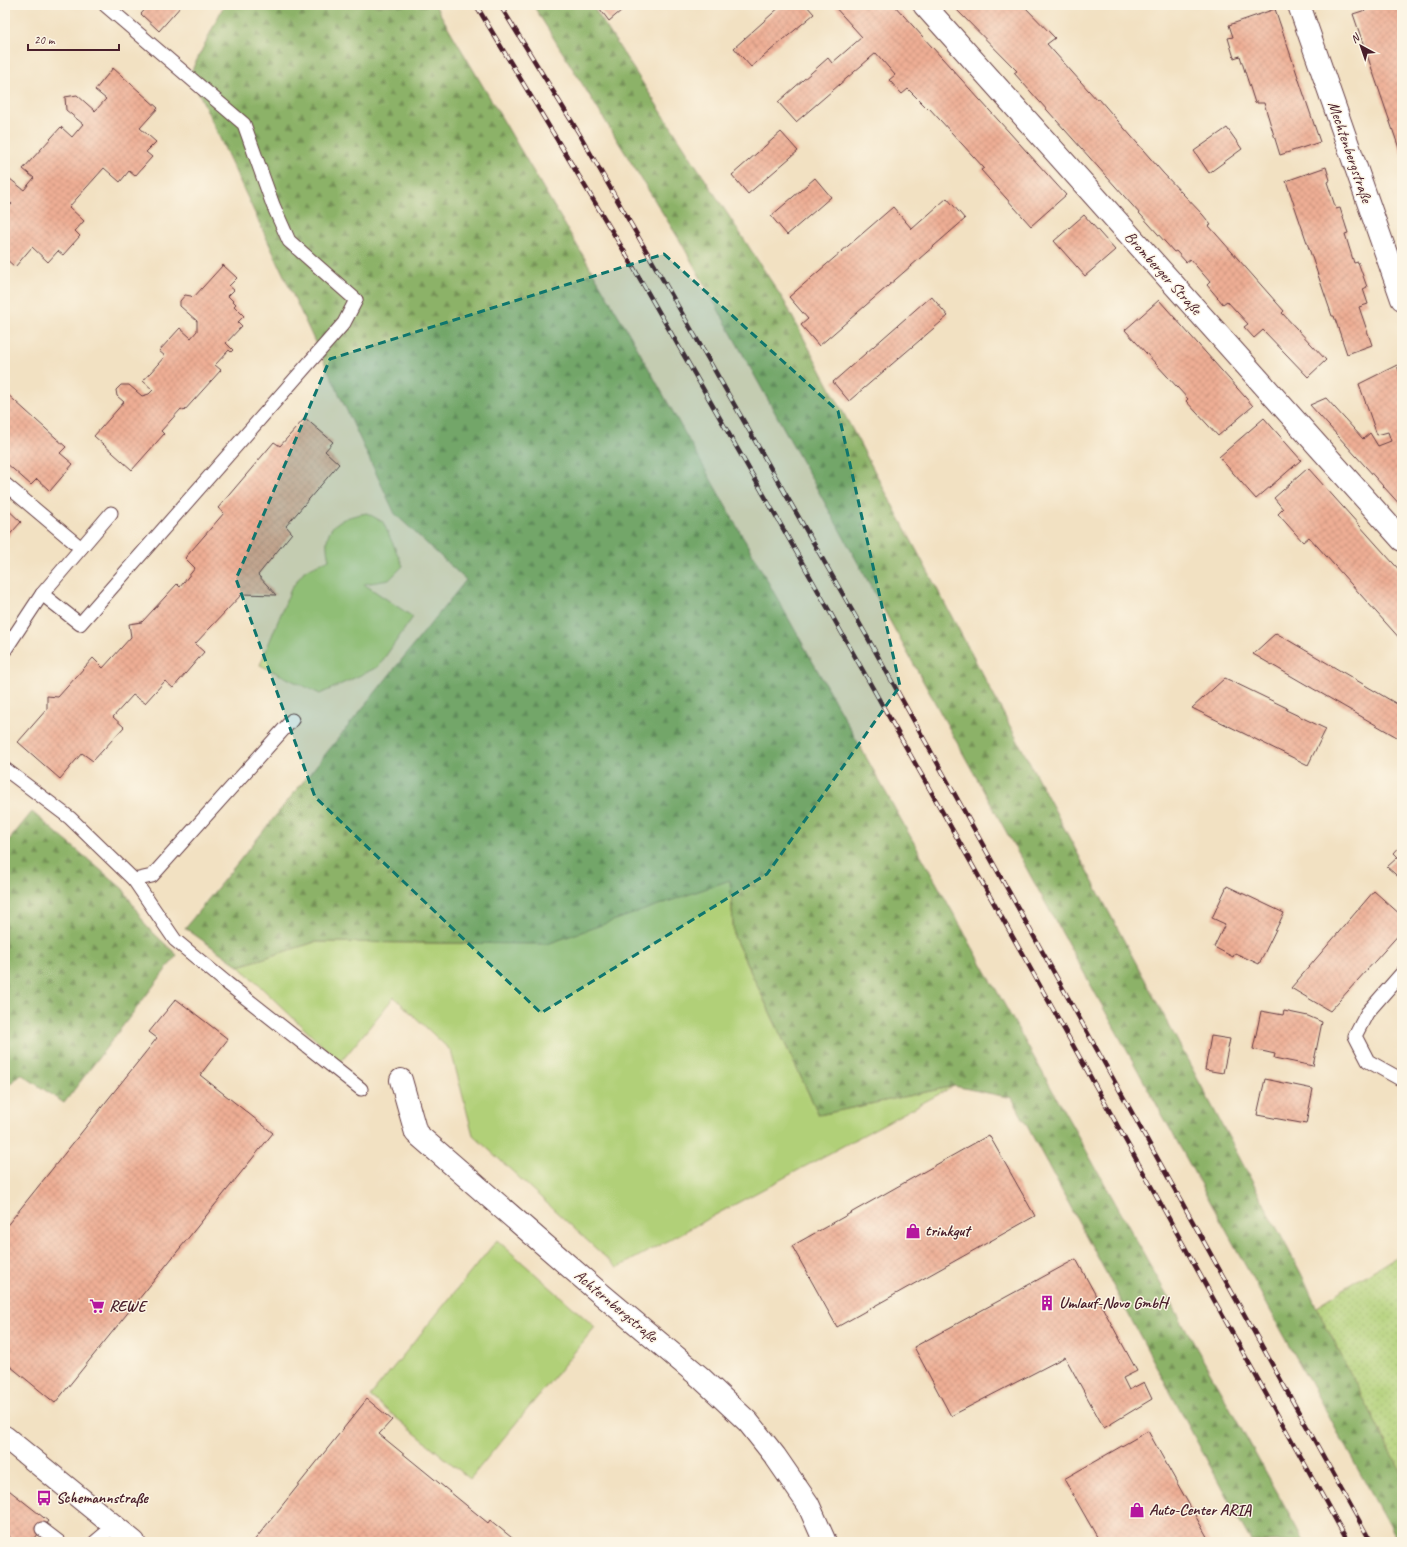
<svg xmlns="http://www.w3.org/2000/svg" width="1407" height="1547" font-family="Caveat,sans-serif">
<defs>
<pattern id="forest-firs" width="22" height="20" patternUnits="userSpaceOnUse"><rect width="22" height="20" fill="#8cb268"/><path d="M5 1l3.5 6h-7zM16 11l3.5 6h-7z" fill="#749056"/></pattern>
<pattern id="garden-dots" width="8" height="8" patternUnits="userSpaceOnUse"><rect width="8" height="8" fill="#b1d078"/><path d="M2 2h.1M6 6h.1" fill="none" stroke="#9ab268" stroke-width="1.8" stroke-linecap="round"/></pattern>
<pattern id="building-cross-hatch" width="8" height="8" patternUnits="userSpaceOnUse"><rect width="8" height="8" fill="#eeae94"/><path d="M0 0l8 8M0 8l8-8" fill="none" stroke="#ce9580"/></pattern>
</defs>
<rect width="100%" height="100%" fill="#fcf5e5"/>
<filter id="ink" filterUnits="userSpaceOnUse"><feTurbulence type="fractalNoise" baseFrequency=".025" numOctaves="2"/><feDisplacementMap in="SourceGraphic" scale="8" xChannelSelector="R" yChannelSelector="G"/><feConvolveMatrix kernelMatrix="1 2 1 2 8 2 1 2 1" color-interpolation-filters="sRGB"/></filter>
<filter id="wash" filterUnits="userSpaceOnUse"><feTurbulence type="fractalNoise" baseFrequency=".012" numOctaves="4" result="noise"/><feDisplacementMap in="SourceGraphic" scale="16" xChannelSelector="R" yChannelSelector="G"/><feGaussianBlur stdDeviation="0.9" result="paint"/><feColorMatrix in="noise" values="0 0 0 0 0 0 0 0 0 0 0 0 0 0 0 0 0 1.4 0 .05"/><feComposite in="paint" operator="in"/></filter>
<g filter="url(#wash)">
<rect width="100%" height="100%" fill="#f2e1c2"/>
<g fill="#b1d078" stroke="#7e7852">
<path d="M 367,513 L 383,522 L 403,566 L 389,580 L 364,584 L 413,617 L 378,667 L 320,694 L 260,665 L 291,589 L 304,571 L 322,562 L 329,560 C 328,554 326,547 327,541 C 329,520 350,516 367,513 Z"/>
<path d="M 730,880 L 734,937 L 819,1115 L 954,1086 L 617,1268 L 473,1135 L 451,1051 L 394,997 L 340,1063 L 239,966 L 315,942 L 547,944 Z"/>
<path d="M 497,1240 L 595,1327 L 470,1479 L 370,1396 Z"/>
</g>
<g fill="url(#forest-firs)" stroke="#6b684a">
<path d="M 224,5 L 435,5 L 630,335 L 1305,1542 L 1251,1542 L 1012,1098 L 954,1086 L 819,1115 L 734,937 L 730,880 L 547,944 L 315,942 L 239,966 L 185,928 L 466,580 L 395,514 L 190,74 Z"/>
<path d="M 533,5 L 592,5 L 784,301 L 1305,1281 L 1316,1306 L 1402,1474 L 1402,1542 L 1398,1542 L 682,244 Z"/>
<path d="M 32,812 L 123,889 L 147,927 L 177,955 L 64,1103 L 21,1074 L 5,1088 L 5,845 Z"/>
</g>
<path fill="url(#garden-dots)" stroke="#7e7852" d="M 1402,1253 L 1402,1474 L 1316,1306 Z"/>
<g id="blocks">
<g fill="url(#building-cross-hatch)">
<path d="M 149,5 L 182,5 L 159,31 L 141,14 Z"/>
<path d="M 597,5 L 628,5 L 609,21 Z"/>
<path d="M 782,5 L 806,5 L 814,14 L 751,67 L 734,48 Z"/>
<path d="M 833,5 L 894,5 L 1066,195 L 1031,226 L 981,170 L 984,168 L 929,108 L 928,109 L 908,89 L 902,94 L 889,80 L 895,75 L 876,53 L 796,122 L 778,102 L 828,58 L 832,63 L 862,37 Z"/>
<path d="M 952,5 L 1023,5 L 1055,38 L 1047,44 L 1097,100 L 1099,99 L 1163,173 L 1203,215 L 1211,225 L 1209,226 L 1284,311 L 1282,313 L 1326,360 L 1308,377 L 1263,330 L 1254,338 L 1244,327 L 1248,324 L 1227,301 L 1223,304 L 1207,285 L 1210,282 L 1190,259 L 1186,262 L 1176,251 L 1174,252 L 1014,73 L 1017,71 Z"/>
<path d="M 1381,5 L 1402,5 L 1402,157 L 1353,14 Z"/>
<path d="M 1275,9 L 1320,142 L 1280,155 L 1264,103 L 1257,103 L 1257,100 L 1255,103 L 1240,56 L 1234,58 L 1228,38 L 1233,37 L 1229,25 Z"/>
<path d="M 113,68 L 158,108 L 140,128 L 156,142 L 146,152 L 152,157 L 135,176 L 129,171 L 120,182 L 104,168 L 69,207 L 84,221 L 75,231 L 80,236 L 63,255 L 58,251 L 48,262 L 32,247 L 15,267 L 5,258 L 5,211 L 12,204 L 5,198 L 5,175 L 24,190 L 34,178 L 23,169 L 61,127 L 72,137 L 83,124 L 66,110 L 65,97 L 77,95 L 95,111 L 106,99 L 95,90 Z"/>
<path d="M 1227,128 L 1242,149 L 1209,173 L 1194,151 Z"/>
<path d="M 781,132 L 798,151 L 748,194 L 732,175 Z"/>
<path d="M 1326,167 L 1330,180 L 1327,182 L 1336,209 L 1340,208 L 1348,233 L 1345,234 L 1354,263 L 1358,262 L 1367,287 L 1363,289 L 1368,304 L 1359,307 L 1372,345 L 1347,354 L 1334,316 L 1332,316 L 1286,181 Z"/>
<path d="M 815,178 L 831,197 L 787,235 L 771,216 Z"/>
<path d="M 947,198 L 965,219 L 819,346 L 801,325 L 808,319 L 789,297 L 893,207 L 912,229 Z"/>
<path d="M 1084,215 L 1115,250 L 1085,276 L 1054,241 Z"/>
<path d="M 223,265 L 237,278 L 229,286 L 234,290 L 228,296 L 236,304 L 234,306 L 244,316 L 238,322 L 242,326 L 226,343 L 233,350 L 231,352 L 229,350 L 215,365 L 221,370 L 184,411 L 181,409 L 161,431 L 164,434 L 132,470 L 94,436 L 124,402 L 117,396 L 116,390 L 121,385 L 129,385 L 142,396 L 149,394 L 153,390 L 143,381 L 165,356 L 159,351 L 180,328 L 191,338 L 197,331 L 197,321 L 180,306 L 180,301 L 185,295 L 191,296 L 193,298 Z"/>
<path d="M 931,296 L 948,316 L 849,401 L 833,382 Z"/>
<path d="M 1159,300 L 1253,406 L 1218,436 L 1186,401 L 1188,399 L 1125,330 Z"/>
<path d="M 1397,365 L 1402,380 L 1402,507 L 1310,405 L 1326,398 L 1363,439 L 1370,433 L 1378,446 L 1391,441 L 1388,432 L 1377,435 L 1359,384 Z"/>
<path d="M 5,392 L 66,447 L 60,453 L 73,464 L 50,491 L 37,479 L 31,485 L 5,462 Z"/>
<path d="M 305,418 L 333,442 L 325,451 L 339,464 L 286,526 L 292,533 L 258,575 L 276,595 L 242,594 L 195,644 L 204,652 L 173,688 L 165,681 L 145,703 L 133,695 L 113,717 L 124,727 L 93,761 L 82,753 L 60,779 L 18,742 L 47,709 L 47,696 L 58,697 L 93,658 L 103,668 L 131,637 L 129,624 L 142,622 L 177,584 L 180,587 L 195,568 L 185,558 L 224,513 L 218,508 L 274,442 L 280,446 Z"/>
<path d="M 1264,418 L 1301,460 L 1256,499 L 1219,457 Z"/>
<path d="M 1308,468 L 1402,573 L 1402,641 L 1309,537 L 1303,542 L 1278,514 L 1283,509 L 1274,498 Z"/>
<path d="M 5,507 L 21,522 L 5,540 Z"/>
<path d="M 1276,633 L 1402,707 L 1402,740 L 1253,654 Z"/>
<path d="M 1225,678 L 1287,708 L 1286,710 L 1326,729 L 1308,765 L 1192,708 Z"/>
<path d="M 1402,844 L 1402,880 L 1387,867 L 1398,857 L 1394,853 Z"/>
<path d="M 1227,886 L 1284,913 L 1259,964 L 1235,953 L 1233,957 L 1214,947 L 1225,924 L 1212,918 Z"/>
<path d="M 1374,891 L 1402,916 L 1402,931 L 1330,1011 L 1291,988 Z"/>
<path d="M 176,999 L 228,1039 L 200,1075 L 273,1133 L 55,1403 L 5,1362 L 5,1228 L 157,1038 L 149,1032 Z"/>
<path d="M 1261,1011 L 1283,1015 L 1284,1011 L 1308,1016 L 1322,1022 L 1313,1066 L 1274,1058 L 1275,1054 L 1253,1049 Z"/>
<path d="M 1211,1036 L 1230,1039 L 1223,1073 L 1205,1070 Z"/>
<path d="M 1265,1079 L 1313,1089 L 1306,1124 L 1257,1115 Z"/>
<path d="M 989,1135 L 1035,1216 L 837,1327 L 792,1246 Z"/>
<path d="M 1076,1259 L 1137,1371 L 1123,1378 L 1129,1390 L 1144,1382 L 1152,1399 L 1104,1428 L 1065,1357 L 951,1416 L 914,1347 Z"/>
<path d="M 367,1399 L 392,1420 L 379,1434 L 488,1523 L 490,1520 L 517,1542 L 253,1542 Z"/>
<path d="M 1148,1431 L 1210,1542 L 1100,1542 L 1064,1479 Z"/>
<path d="M 5,1487 L 48,1521 L 32,1542 L 16,1542 L 8,1536 L 5,1540 Z"/>
</g>
</g>
</g>
<g filter="url(#ink)">
<use href="#blocks" fill-opacity="0" stroke="#633c42" stroke-width="1"/>
<g fill="none" stroke-linecap="round" stroke-linejoin="round">
<g stroke="#633c42" stroke-width="15">
<g id="service">
<path d="M 5,484 L 81,548"/>
<path d="M 42,594 L 80,624 L 344,323 L 356,300 L 289,241 L 273,205 L 244,124 L 105,5"/>
<path d="M 5,650 L 42,594 L 111,513"/>
<path d="M 5,769 L 70,818 L 134,880 L 152,876 L 292,720"/>
<path d="M 134,880 L 175,940 L 228,984 L 361,1089"/>
<path d="M 1402,973 L 1367,1013 L 1355,1036 L 1368,1061 L 1402,1080"/>
<path d="M 42,1529 L 59,1542"/>
<path d="M 95,1542 L 114,1526"/>
</g>
</g>
<g stroke="#633c42" stroke-width="24">
<g id="minor">
<path d="M 924,5 L 1402,540"/>
<path d="M 1299,5 L 1402,299"/>
<path d="M 401,1080 L 416,1133 L 594,1288 L 700,1377 L 748,1422 L 775,1456 L 808,1504 L 825,1542"/>
</g>
</g>
<g stroke="#633c42" stroke-width="24">
<path id="secondary" d="M 5,1437 L 134,1542"/>
</g>
<use href="#service" stroke="#fff" stroke-width="13"/>
<use href="#minor" stroke="#fff" stroke-width="22"/>
<use href="#secondary" stroke="#fff" stroke-width="22"/>
<g stroke="#4a1f2b" stroke-width="4.5">
<g id="rail">
<path d="M 476,5 L 624,251 L 772,509 L 1028,964 L 1348,1542"/>
<path d="M 500,5 L 580,135 L 865,633 L 1371,1542"/>
</g>
</g>
<use href="#rail" stroke="#fcf5e5" stroke-width="3" stroke-dasharray="9" stroke-linecap="butt"/>
</g>
</g>
<path fill="#0f766e" fill-opacity="0.2" stroke="#0f766e" stroke-width="3" stroke-dasharray="8 5" stroke-linejoin="round" d="M 664,254 L 838,411 L 900,686 L 767,874 L 541,1013 L 315,797 L 236,579 L 330,359 Z"/>
<defs>
<g id="shop-bare" transform="scale(1.2)"><path d="M-5-2.5h2.3a2.7 3.5 0 0 1 5.4 0H5L5.5 6h-11ZM-1.5-2.5h3a1.5 2.3 0 0 0-3 0Z" fill="#b5179e" stroke="#fcf5e5" stroke-width="2.5" paint-order="stroke"/></g>
<g id="building-bare" transform="scale(1.2)"><path d="M-4-6H4V6H1V3H-1V6H-4ZM-2.5-4.3h1.7v1.8h-1.7ZM.8-4.3h1.7v1.8H.8ZM-2.5-1h1.7V.8h-1.7ZM.8-1h1.7V.8H.8Z" fill="#b5179e" stroke="#fcf5e5" stroke-width="2.5" paint-order="stroke"/></g>
<g id="supermarket-bare" transform="scale(1.2)"><path d="M-6-5.5h2.5l.6 2H6L4.5 2H-2.5L-4.4-4H-6ZM-1.5 3.2a1.3 1.3 0 1 0 .1 0ZM3 3.2a1.3 1.3 0 1 0 .1 0Z" fill="#b5179e" stroke="#fcf5e5" stroke-width="2.5" paint-order="stroke"/></g>
<g id="bus-bare" transform="scale(1.2)"><path d="M-5-6H5V4H4V6H2V4H-2V6H-4V4H-5ZM-3.5-4V0h7V-4ZM-3.5 1.2v1.5H-2V1.2ZM2 1.2v1.5H3.5V1.2Z" fill="#b5179e" stroke="#fcf5e5" stroke-width="2.5" paint-order="stroke"/></g>
</defs>
<g fill-rule="evenodd">
<use href="#shop-bare" x="913" y="1231"/>
<use href="#building-bare" x="1047" y="1303"/>
<use href="#supermarket-bare" x="97" y="1306"/>
<use href="#bus-bare" x="44" y="1498"/>
<use href="#shop-bare" x="1137" y="1510"/>
</g>
<g text-anchor="middle" dominant-baseline="central" stroke-width="3" stroke-linejoin="round" paint-order="stroke">
<g font-size="16" fill="#4a1f2b" stroke="#fcf5e5">
<text transform="translate(1350 152) rotate(71)">Mechtenbergstraße</text>
<text transform="translate(1163 273) rotate(48)">Bromberger Straße</text>
<text transform="translate(616 1306) rotate(40)">Achternbergstraße</text>
</g>
<g font-size="16" font-weight="bold" fill="#4a1f2b" stroke="#fcf5e5" text-anchor="start">
<text x="925" y="1231">trinkgut</text>
<text x="1059" y="1303">Umlauf-Novo GmbH</text>
<text x="109" y="1306">REWE</text>
<text x="56" y="1498">Schemannstraße</text>
<text x="1149" y="1510">Auto-Center ARIA</text>
</g>
</g>
<rect width="1407" height="1547" fill="none" stroke="#fcf5e5" stroke-width="20"/>
<g transform="translate(1361 46) rotate(320)" stroke="#fcf5e5" stroke-width="3" paint-order="stroke">
<path d="M0-3L7 15L0 10L-7 15Z" fill="#4a1f2b"/>
<text y="-6" font-size="11" font-weight="bold" text-anchor="middle" fill="#4a1f2b">N</text>
</g>
<path d="M28 44v6h91v-6" fill="none" stroke="#4a1f2b" stroke-width="2"/>
<text x="34" y="44" font-size="12" fill="#4a1f2b" stroke="#fcf5e5" stroke-width="3" paint-order="stroke">20 m</text>
</svg>
